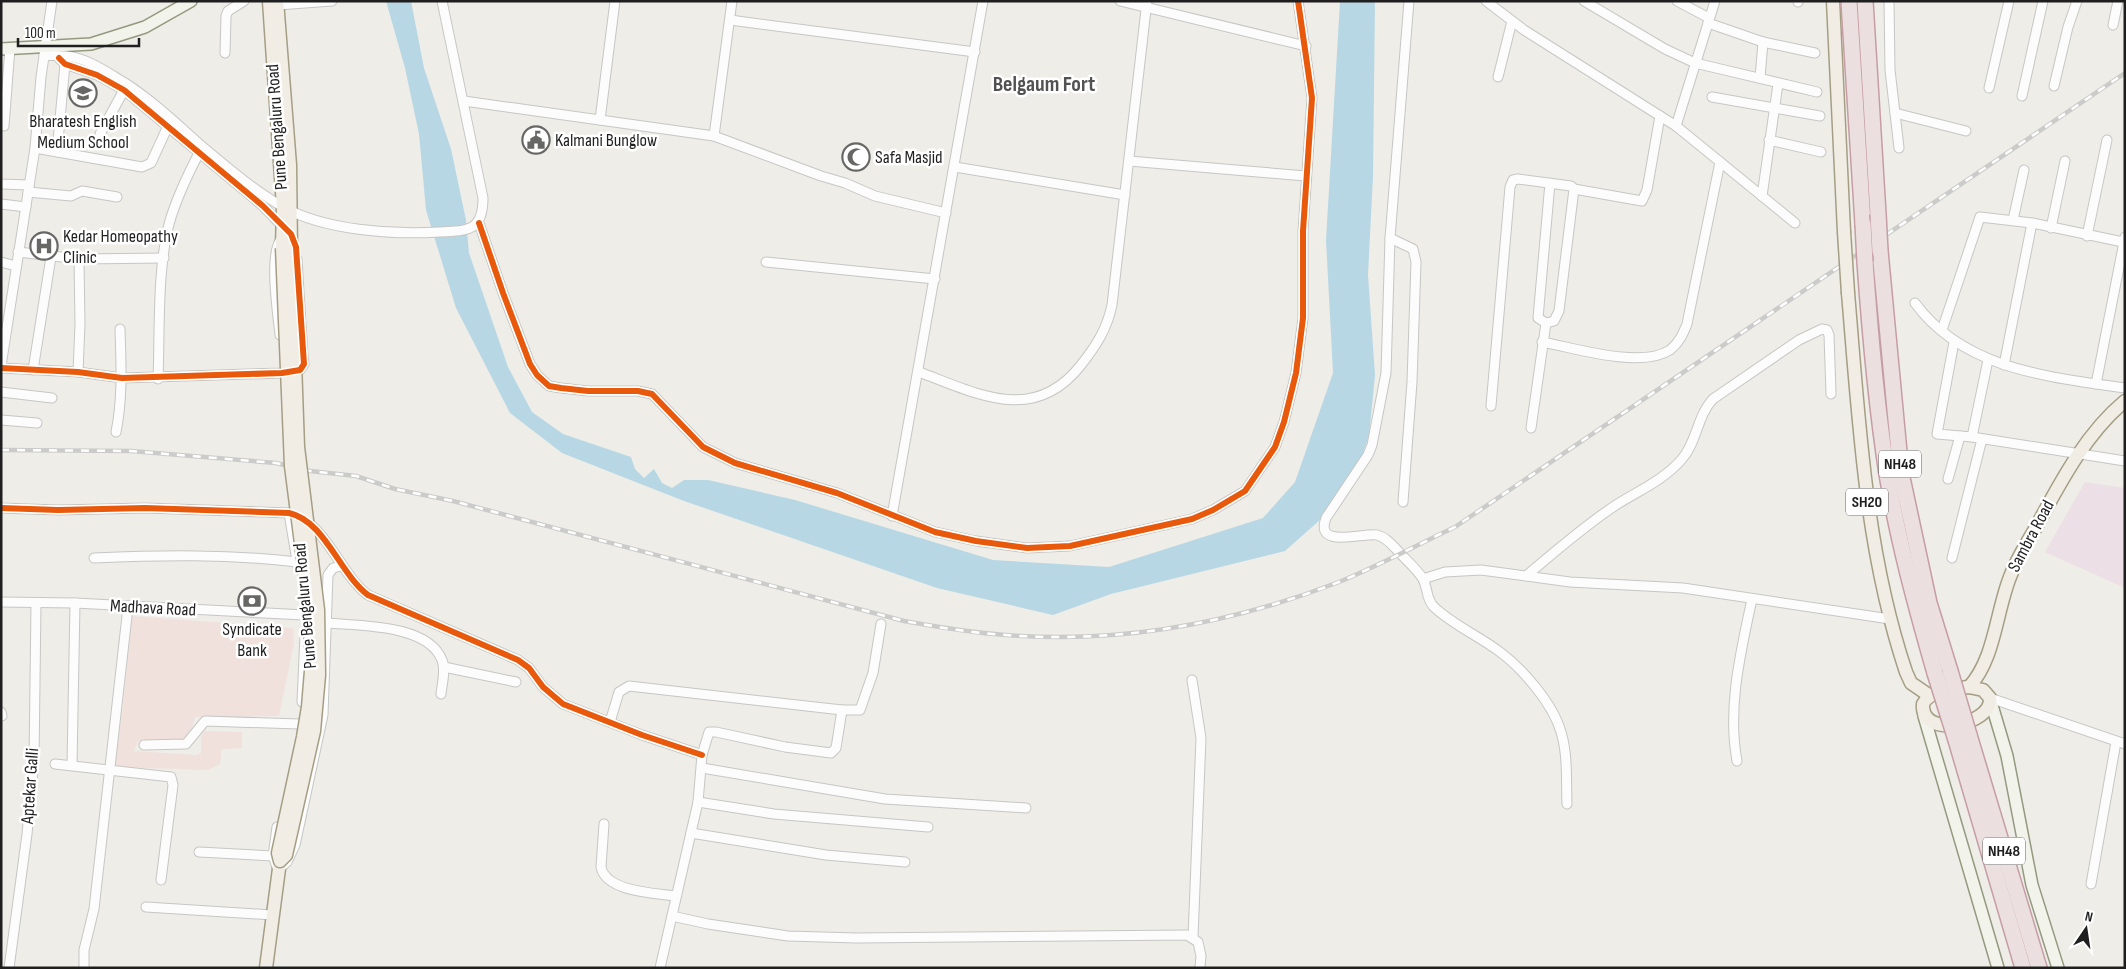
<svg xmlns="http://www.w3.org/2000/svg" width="2126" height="969" font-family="'Sofia Sans Condensed',sans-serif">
<rect width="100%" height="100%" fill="#eeede8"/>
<path fill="#f1e1dc" d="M 132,616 L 293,628 L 294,643 L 279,716 L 195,717 L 192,728 L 182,740 L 174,743 L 138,741 L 134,751 L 196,755 L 201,753 L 201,737 L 204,731 L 242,732 L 242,748 L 222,749 L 220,764 L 208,770 L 114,767 L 122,715 Z"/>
<path fill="#ece0e6" d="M 2085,482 L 2125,488 L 2125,588 L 2045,552 Z"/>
<path fill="#b8d7e4" d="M 386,1 L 411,1 L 424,68 L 451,149 L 466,220 L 469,253 L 508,367 L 532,412 L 563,434 L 631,457 L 635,469 L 644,478 L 654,469 L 662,483 L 672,488 L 684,480 L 708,480 L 795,500 L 993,560 L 1109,567 L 1263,518 L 1295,482 L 1333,373 L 1326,240 L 1340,1 L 1375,1 L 1373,176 L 1368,275 L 1375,375 L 1369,436 L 1348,495 L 1285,551 L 1111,594 L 1053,615 L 937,588 L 684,501 L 562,453 L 510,413 L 456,308 L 426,210 L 419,134 L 405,68 Z"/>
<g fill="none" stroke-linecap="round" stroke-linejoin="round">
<g stroke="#c6c6c4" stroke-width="11">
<g id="street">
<path d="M 1120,1 L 1306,46"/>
<path d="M 1409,1 L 1390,238 L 1386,373 L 1372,445 L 1368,455 L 1326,518 C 1314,550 1364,532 1377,535 C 1386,537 1392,545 1398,551 C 1406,560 1417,569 1423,579 C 1428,589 1426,599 1434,607 C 1453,625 1479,636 1500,652 C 1523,669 1553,704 1561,732 C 1568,755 1566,780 1567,804"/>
<path d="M 1486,1 L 1524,30 L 1676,126 L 1795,223"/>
<path d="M 1584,1 L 1665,49 L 1695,63 L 1817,92"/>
<path d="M 1677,1 L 1709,18"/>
<path d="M 1889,1 L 1890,70 L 1899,148"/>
<path d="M 1798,2 L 1798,1"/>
<path d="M 278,5 L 332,1"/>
<path d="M 730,20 L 975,52"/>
<path d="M 1708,23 L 1763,42 L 1815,53"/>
<path d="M 2113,25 L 2118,1"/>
<path d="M 225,53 L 226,16 L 228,11 L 244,1"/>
<path d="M 44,55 C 52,56 59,55 67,56 C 87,58 108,73 125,83 C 153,101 179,126 204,148 C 229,169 255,191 283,207 C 324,230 392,235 439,232 C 468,231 483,231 483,198 L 442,1"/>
<path d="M 59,58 L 65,64 L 97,75 L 124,90 L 263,206 L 284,228"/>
<path d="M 1498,77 L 1512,21"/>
<path d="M 1760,78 L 1763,42"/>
<path d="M 2054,86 L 2068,27 L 2077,1"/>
<path d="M 1989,88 L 2009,1"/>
<path d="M 2022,96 L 2043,1"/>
<path d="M 1712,97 L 1820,116"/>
<path d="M 464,101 L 714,136 L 821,176 L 845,183 L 875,196 L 946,213"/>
<path d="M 1895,113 L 1966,131"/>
<path d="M 600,120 L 615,1"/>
<path d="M 4,126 L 10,48"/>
<path d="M 1676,126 L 1715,1"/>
<path d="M 100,134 L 124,90"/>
<path d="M 714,136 L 732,1"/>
<path d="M 1769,140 L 1821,152"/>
<path d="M 35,148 L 142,167 L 151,163 L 168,126"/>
<path d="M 57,152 L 65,64"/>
<path d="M 1129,161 L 1306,176"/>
<path d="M 955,167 L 1125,195"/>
<path d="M 1,184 L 29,185"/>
<path d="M 1574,189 L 1642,201 L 1647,190 L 1660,116"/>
<path d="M 28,192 L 71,196 L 82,191 L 117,197"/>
<path d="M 1762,196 L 1778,84"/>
<path d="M 1,204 L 26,207"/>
<path d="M 2013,220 L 2024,170"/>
<path d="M 479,223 L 503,293 L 530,364 L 537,375 L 549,386 L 561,388 L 588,391 L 638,391 L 652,394 L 703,447 L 735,463 L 837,493 L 935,532 L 976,541 L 1027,548 L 1070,546 L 1192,519 L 1213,510 L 1245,491 L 1275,447 L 1284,422 L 1296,373 L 1303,318 L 1303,231 L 1312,98 L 1298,1"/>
<path d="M 2051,228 L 2065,161"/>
<path d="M 2087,236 L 2107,140"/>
<path d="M 1390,238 L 1413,249 L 1416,262 L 1412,382 L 1403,502"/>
<path d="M 18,252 L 79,259 L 164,258"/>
<path d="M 1,262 L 16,266"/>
<path d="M 766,262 L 935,279"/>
<path d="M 1915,303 C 1964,370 2050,377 2125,388"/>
<path d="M 1942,330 L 1980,217 L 2032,223 L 2123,242"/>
<path d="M 280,335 C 278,315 268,251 282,238"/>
<path d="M 1542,342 C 1575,348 1641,369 1670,350 C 1679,343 1683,334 1687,324 L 1720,162"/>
<path d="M 1954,342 L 1937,434 L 1972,437 L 2125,461"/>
<path d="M 2004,365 L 2032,223"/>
<path d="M 1,366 L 35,148 L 41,77 L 52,1"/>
<path d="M 1,368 L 78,372 L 122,378 L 282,373 L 300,370 L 304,364 L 303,356 L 297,259"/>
<path d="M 33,370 L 51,257"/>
<path d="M 78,372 L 80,324 L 79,259"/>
<path d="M 919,372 C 978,394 1034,425 1081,365 C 1096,346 1107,329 1112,305 L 1147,1"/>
<path d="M 158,379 C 160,329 157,272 169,224 C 176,199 187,176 199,153"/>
<path d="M 2096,384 L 2125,237"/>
<path d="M 1,392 L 52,398"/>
<path d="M 1491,406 L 1510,187 L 1513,180 L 1518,179 L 1571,186 L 1574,189 L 1559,311 L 1554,321 L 1546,323 L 1538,318 L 1550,183"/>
<path d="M 1,420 L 37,423"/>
<path d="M 1531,428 L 1546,323"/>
<path d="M 116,432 C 123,397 121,364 120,329"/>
<path d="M 1972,437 L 1988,360"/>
<path d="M 1948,479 L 1960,436"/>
<path d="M 1,508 L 58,510 L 145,508 L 289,513 C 325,521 339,573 368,595 L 518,660 L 529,668 L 543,687 L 563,704 L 642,735 L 702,755"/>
<path d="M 289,513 L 298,567"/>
<path d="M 892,516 L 983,1"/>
<path d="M 94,558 C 162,555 229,554 297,562"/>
<path d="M 1952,558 L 1982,439"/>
<path d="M 1526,576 C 1556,551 1584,526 1616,505 C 1638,491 1664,480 1682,459 C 1697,442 1697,416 1713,399 L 1799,340 L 1822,329 L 1827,330 L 1829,335 L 1831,394"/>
<path d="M 1423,579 L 1445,572 L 1481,570 L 1570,582 L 1683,588 L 1890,619"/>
<path d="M 1,602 L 75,603 L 304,615"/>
<path d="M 327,623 C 360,626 428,624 442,660 C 446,670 442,684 441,694"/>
<path d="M 444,667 L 516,682"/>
<path d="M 1192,680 L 1201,738 L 1193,937"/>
<path d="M 1990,698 L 2125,744"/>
<path d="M 302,702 L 305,635"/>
<path d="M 1,712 L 2,716"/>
<path d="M 610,722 L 619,692 L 629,686 L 842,710 L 860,710 L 873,673 L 881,624"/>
<path d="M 144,745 L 186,744 L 205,721 L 299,724"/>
<path d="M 1737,761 C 1727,707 1741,651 1752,599"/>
<path d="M 55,764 L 171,777 L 173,785 L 161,880"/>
<path d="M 72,765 L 75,603"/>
<path d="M 702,768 L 885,799 L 1026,808"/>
<path d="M 698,802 L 774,814 L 928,827"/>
<path d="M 604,824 L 601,867 C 606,892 655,893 676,896"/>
<path d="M 277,827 L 273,856 L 278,870 L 287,862 L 295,845 L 323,715 L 328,575 L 333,568 L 341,566"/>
<path d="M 691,833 L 826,855 L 905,862"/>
<path d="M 199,852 L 273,856"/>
<path d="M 2091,884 L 2116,742"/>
<path d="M 146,907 L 272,915"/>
<path d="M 672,916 L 708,924 L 788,936 L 856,938 L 1187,935 L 1198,942 L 1201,956 L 1200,968"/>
<path d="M 9,968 L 27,834 L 34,761 L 36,603"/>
<path d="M 84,968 L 84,950 L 94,909 L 128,607"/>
<path d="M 660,968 L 698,802 L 702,755 L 709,732 L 716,732 L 785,747 L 831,753 L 836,748 L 842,710"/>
</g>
</g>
<g stroke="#94997f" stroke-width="14">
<g id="secondary">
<path d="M 1,49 L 91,44 L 145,27 L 191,1"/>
<path d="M 1991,702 L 2007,756 L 2032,885 L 2058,968"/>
<path d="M 1924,716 L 1998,968"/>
</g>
</g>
<g stroke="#a59e84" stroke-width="15">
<g id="primary">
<path d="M 269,1 L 283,207 L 282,248"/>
<path d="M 277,1 L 290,165 L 291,250"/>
<path d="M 1833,1 L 1844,232"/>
<path d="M 1848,293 C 1859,421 1865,550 1906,672 L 1911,683 L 1930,696"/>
<path d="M 1969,687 C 1995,659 1996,612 2010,577 C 2016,560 2026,545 2035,529 C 2059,485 2085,434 2125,401"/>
<path d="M 1969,687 L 1983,690 L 1990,698 C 1993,725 1920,740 1923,704 C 1930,689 1954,689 1969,687 Z"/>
<path d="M 266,968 L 280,861"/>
</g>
</g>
<g stroke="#c69da4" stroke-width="18">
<g id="highway">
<path d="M 1849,1 L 1863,224"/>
<path d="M 1865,1 L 1878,214"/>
<path d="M 1880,251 L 1901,473 L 1929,603 L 1950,671"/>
<path d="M 1865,262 C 1870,333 1876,403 1887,474 C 1898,541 1916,607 1935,673"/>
<path d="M 1969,735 L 2039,968"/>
<path d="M 1956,740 L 2023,968"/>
</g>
</g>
<use href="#street" stroke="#fcfcfc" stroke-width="9"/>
<use href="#secondary" stroke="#f2f4eb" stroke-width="11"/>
<use href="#primary" stroke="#f1ede5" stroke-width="12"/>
<use href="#highway" stroke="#ebdfdf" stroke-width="15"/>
<g stroke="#cbcbca" stroke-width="4.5">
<path id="rail" d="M 1,450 L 131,451 L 276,463 L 310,471 L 356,476 L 395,489 L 453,501 L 904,621 C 938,627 972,633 1006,635 C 1120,644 1233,623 1339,582 C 1378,566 1417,545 1455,527 L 2125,73"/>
</g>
<use href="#rail" stroke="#fff" stroke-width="2.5" stroke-dasharray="8" stroke-linecap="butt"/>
<g stroke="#a59e84" stroke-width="15" stroke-linecap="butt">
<g id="primary-bridge">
<path d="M 1844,232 L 1848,293"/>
<path d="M 282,248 L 291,466 L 307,590 L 312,659 L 308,707 L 303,737 L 278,853 L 280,861 L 286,855 L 314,731 L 319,675 L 318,610 L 298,447 L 291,250"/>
</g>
</g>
<g stroke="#c69da4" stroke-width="18" stroke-linecap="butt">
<g id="highway-bridge">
<path d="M 1878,214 L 1880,251"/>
<path d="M 1863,224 L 1865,262"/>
<path d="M 1950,671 L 1969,735"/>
<path d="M 1935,673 L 1956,740"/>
</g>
</g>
<use href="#primary-bridge" stroke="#f1ede5" stroke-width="12"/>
<use href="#highway-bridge" stroke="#ebdfdf" stroke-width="15"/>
<g stroke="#fff" stroke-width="9">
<g id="cycleway">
<path d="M 479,223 L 503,293 L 530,364 L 537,375 L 549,386 L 561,388 L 588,391 L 638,391 L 652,394 L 703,447 L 735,463 L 837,493 L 935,532 L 976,541 L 1027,548 L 1070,546 L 1192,519 L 1213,510 L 1245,491 L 1275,447 L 1284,422 L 1296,373 L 1303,318 L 1303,231 L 1312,98 L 1298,1"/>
<path d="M 1,368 L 78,372 L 122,378 L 282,373 L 300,370 L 304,364 L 296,247 L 291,234 L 263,206 L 124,90 L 97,75 L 65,64 L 59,58"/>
<path d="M 1,508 L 58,510 L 145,508 L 289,513 C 325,521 339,573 368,595 L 518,660 L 529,668 L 543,687 L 563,704 L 642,735 L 702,755"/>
</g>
</g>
<use href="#cycleway" stroke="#e8590c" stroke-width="6"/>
</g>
<defs>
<g id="school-ring" transform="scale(1.4375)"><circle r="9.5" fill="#fff" stroke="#676765" stroke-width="1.5"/><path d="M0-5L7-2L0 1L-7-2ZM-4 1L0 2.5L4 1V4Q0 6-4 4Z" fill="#676765"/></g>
<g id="civic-ring" transform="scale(1.4375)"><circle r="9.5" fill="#fff" stroke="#676765" stroke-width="1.5"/><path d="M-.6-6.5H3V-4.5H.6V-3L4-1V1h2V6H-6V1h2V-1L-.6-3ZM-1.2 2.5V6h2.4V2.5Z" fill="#676765"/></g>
<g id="mosque-ring" transform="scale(1.4375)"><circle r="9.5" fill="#fff" stroke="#676765" stroke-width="1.5"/><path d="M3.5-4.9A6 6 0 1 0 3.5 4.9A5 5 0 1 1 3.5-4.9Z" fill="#676765"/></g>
<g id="hospital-ring" transform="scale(1.4375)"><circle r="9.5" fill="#fff" stroke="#676765" stroke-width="1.5"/><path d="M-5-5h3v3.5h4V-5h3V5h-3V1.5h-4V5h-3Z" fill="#676765"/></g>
<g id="bank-ring" transform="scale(1.4375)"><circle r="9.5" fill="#fff" stroke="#676765" stroke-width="1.5"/><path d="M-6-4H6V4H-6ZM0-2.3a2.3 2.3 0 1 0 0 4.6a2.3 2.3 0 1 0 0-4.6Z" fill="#676765"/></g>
</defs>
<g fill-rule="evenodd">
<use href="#school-ring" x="83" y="93"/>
<use href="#civic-ring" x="536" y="140"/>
<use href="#mosque-ring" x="856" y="157"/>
<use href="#hospital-ring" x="44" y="246"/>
<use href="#bank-ring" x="252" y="601"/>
</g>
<g text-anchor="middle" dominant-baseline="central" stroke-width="5" stroke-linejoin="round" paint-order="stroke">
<g fill="#fff" stroke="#626262" stroke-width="1">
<rect x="1879" y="450.5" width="42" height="27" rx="4"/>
<rect x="1846" y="488.5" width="42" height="27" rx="4"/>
<rect x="1983" y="837.5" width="42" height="27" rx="4"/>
</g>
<g font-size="16" font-weight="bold" fill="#1f1f1f">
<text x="1900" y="464">NH48</text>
<text x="1867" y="502">SH20</text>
<text x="2004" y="851">NH48</text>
</g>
<g font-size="18" fill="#1f1f1f" stroke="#fff" text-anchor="start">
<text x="83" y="121" text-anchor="middle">Bharatesh English<tspan x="83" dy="21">Medium School</tspan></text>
<text x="555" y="140">Kalmani Bunglow</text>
<text x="875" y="157">Safa Masjid</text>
<text x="63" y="236">Kedar Homeopathy<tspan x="63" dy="21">Clinic</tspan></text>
<text x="252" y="629" text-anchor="middle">Syndicate<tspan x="252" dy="21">Bank</tspan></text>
</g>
<g font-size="18" fill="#1f1f1f" stroke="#fff">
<text transform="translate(277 127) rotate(-94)">Pune Bengaluru Road</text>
<text transform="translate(2031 536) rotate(-62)">Sambra Road</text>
<text transform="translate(305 606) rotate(-95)">Pune Bengaluru Road</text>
<text transform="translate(153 608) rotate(3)">Madhava Road</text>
<text transform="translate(30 786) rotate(-86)">Aptekar Galli</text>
</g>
<g font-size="22" font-weight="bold" fill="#525252" stroke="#fff">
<text x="1044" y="84">Belgaum Fort</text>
</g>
</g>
<rect width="2126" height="969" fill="none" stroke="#1f1f1f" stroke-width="5"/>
<g transform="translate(2086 929) rotate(13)" stroke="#ffffff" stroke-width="4" paint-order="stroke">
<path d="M0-4L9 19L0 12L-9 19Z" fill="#1f1f1f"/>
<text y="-8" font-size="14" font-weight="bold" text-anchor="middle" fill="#1f1f1f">N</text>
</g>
<path d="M18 38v8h121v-8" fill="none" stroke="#1f1f1f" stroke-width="2.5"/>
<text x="25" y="38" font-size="15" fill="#1f1f1f" stroke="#ffffff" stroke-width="4" paint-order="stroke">100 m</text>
</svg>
